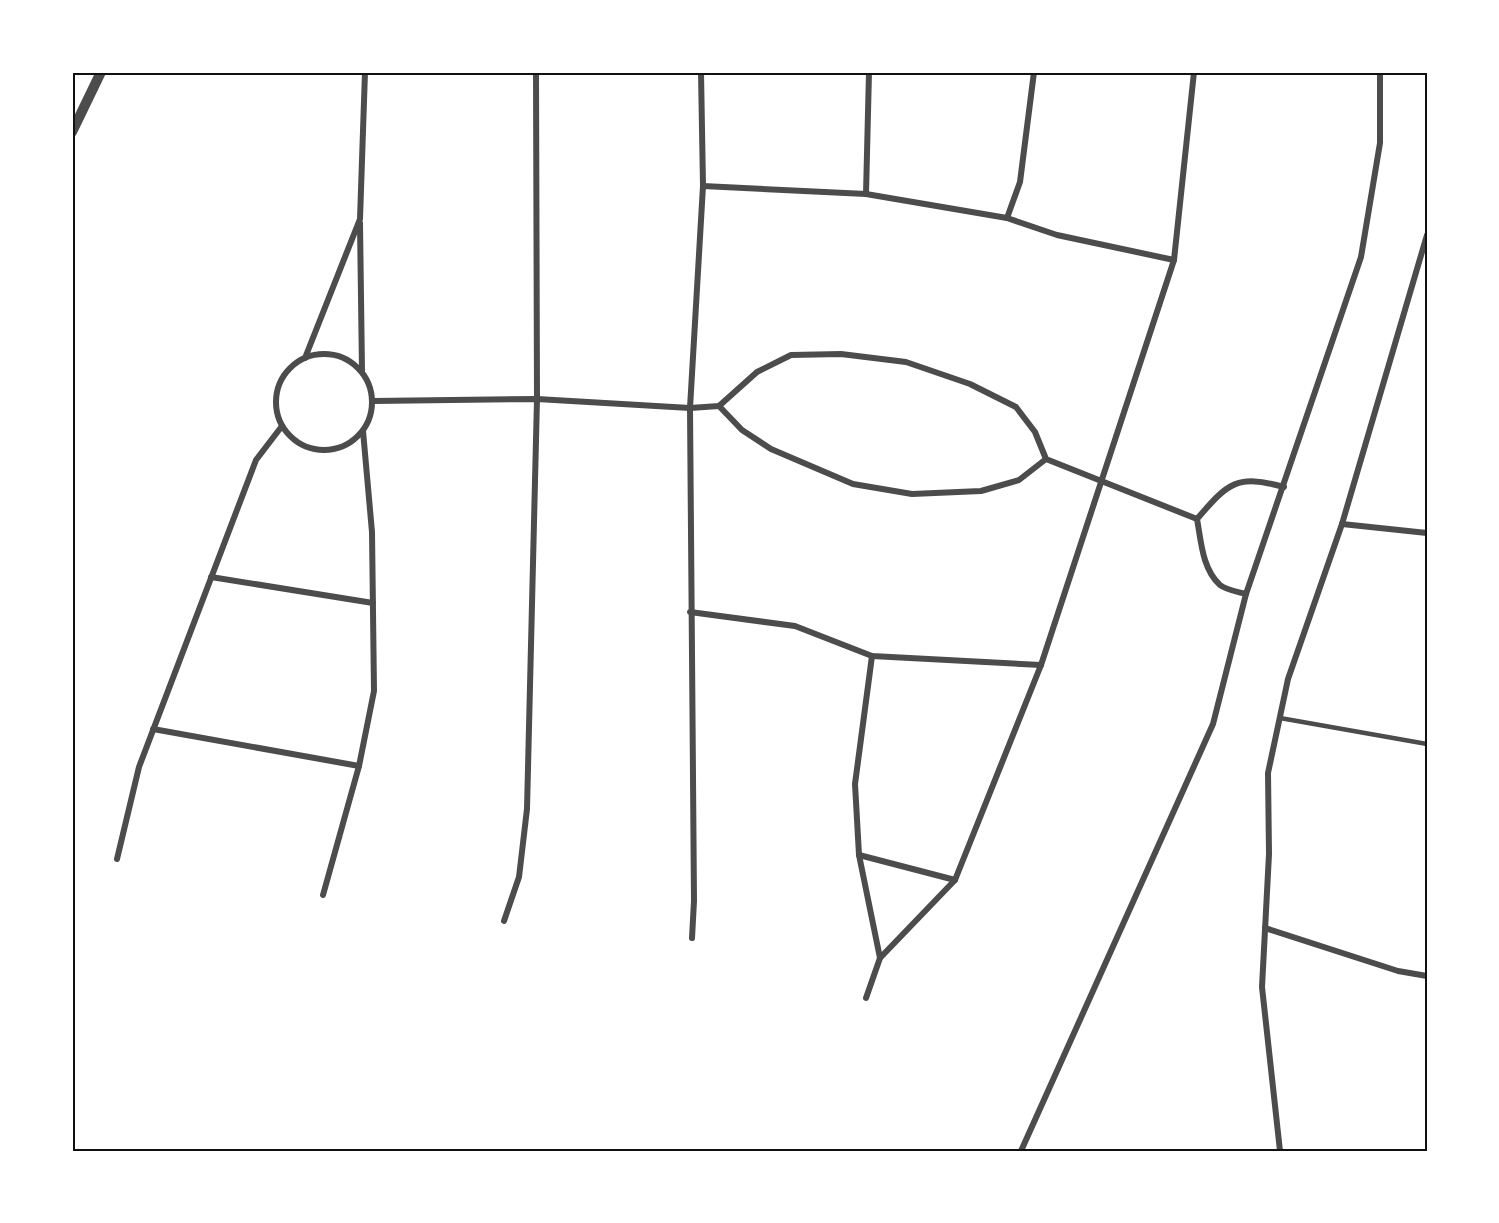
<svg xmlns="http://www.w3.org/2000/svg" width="1499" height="1223" font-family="Rubik,sans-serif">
<rect width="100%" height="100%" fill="#fff"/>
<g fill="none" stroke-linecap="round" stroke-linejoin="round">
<path stroke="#4c4c4c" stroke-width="4.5" d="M 1280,718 L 1427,744"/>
<g stroke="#4c4c4c" stroke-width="6">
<path d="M 703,186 L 866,194 L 1007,218 L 1057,235 L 1174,260"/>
<path d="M 866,194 L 869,72"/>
<path d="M 1007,218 L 1020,182 L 1034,72"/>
<path d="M 360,223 L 362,371"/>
<circle cx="324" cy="402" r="48"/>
<path d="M 305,358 L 360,219 L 365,72"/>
<path d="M 373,401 L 537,399 L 690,408 L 719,406 L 757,372 L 791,355 L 841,354 L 906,362 L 970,384 L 1016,407 L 1035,432 L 1046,459 L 1197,519"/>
<path d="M 719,406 L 742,430 L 771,449 L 853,484 L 912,494 L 981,491 L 1019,480 L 1046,459"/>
<path d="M 1342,524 L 1427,533"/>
<path d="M 211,577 L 373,603"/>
<path d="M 1246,594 C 1239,592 1226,590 1220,585 C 1202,569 1201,540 1197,519 C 1228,483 1236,474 1284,487"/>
<path d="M 690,612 L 795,626 L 872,656 L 1041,665"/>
<path d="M 153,729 L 359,766"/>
<path d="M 859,855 L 955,880"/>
<path d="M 117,859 L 139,767 L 256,460 L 282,426"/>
<path d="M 323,895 L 359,766 L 374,691 L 372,532 L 363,431"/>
<path d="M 504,921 L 519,877 L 527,809 L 537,399 L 536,72"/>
<path d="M 1265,928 L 1398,971 L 1427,976"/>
<path d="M 692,938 L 694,901 L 690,408 L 703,186 L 701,72"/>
<path d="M 880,958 L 955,880 L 1041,665 L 1174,260 L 1194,72"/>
<path d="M 866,998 L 880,958 L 859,855 L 855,784 L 872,656"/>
<path d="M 1021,1151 L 1213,724 L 1246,594 L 1361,257 L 1380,143 L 1380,72"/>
<path d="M 1280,1151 L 1262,987 L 1269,854 L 1268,773 L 1288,679 L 1342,524 L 1427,235"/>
</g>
<path stroke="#4c4c4c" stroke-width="10" d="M 72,132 L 101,72"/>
</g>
<rect width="1499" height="1223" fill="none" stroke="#ffffff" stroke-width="147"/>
<rect x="74" y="74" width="1352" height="1076" fill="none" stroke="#111" stroke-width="2"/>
</svg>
